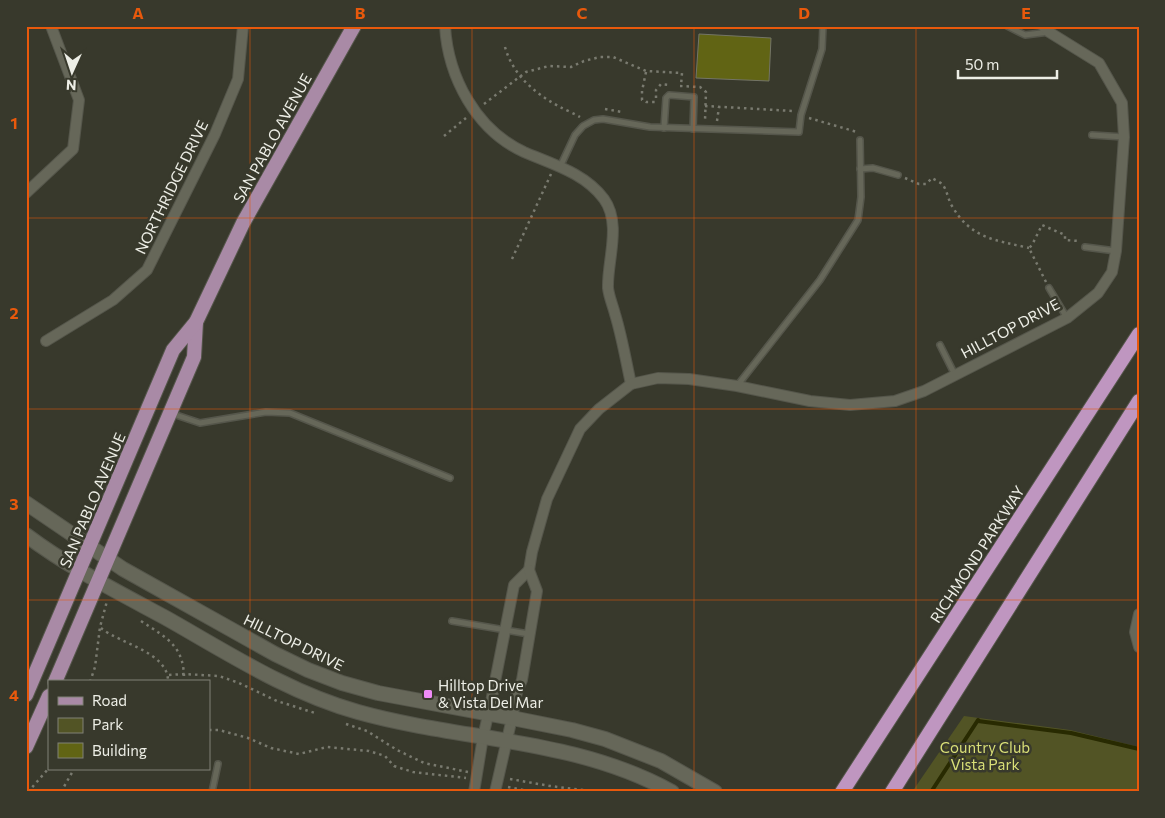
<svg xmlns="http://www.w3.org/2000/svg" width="1165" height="818" font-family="Commissioner,sans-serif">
<rect width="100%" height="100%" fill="#38392c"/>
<path fill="#525425" d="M 964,716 L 1070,730 L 1139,747 L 1139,792 L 912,792 Z"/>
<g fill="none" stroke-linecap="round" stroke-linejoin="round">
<g stroke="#282a01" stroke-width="4">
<path d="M 978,721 L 1071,733 L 1139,749"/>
<path d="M 931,792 L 978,720"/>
</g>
</g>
<path fill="#616414" stroke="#747567" d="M 699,34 L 771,38 L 769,81 L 696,78 Z"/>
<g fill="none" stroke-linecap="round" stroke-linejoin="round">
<g stroke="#55564b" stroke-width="8">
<g id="service">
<path d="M 1007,26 L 1025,35 L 1049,32"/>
<path d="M 664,128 L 666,98 L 669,95 L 694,97 L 693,129"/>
<path d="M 1092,135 L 1124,137"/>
<path d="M 560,167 L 575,135 L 583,126 L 594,120 L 603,119 L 650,127 L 799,132 L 801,115 L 822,49 L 823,26"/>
<path d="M 860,169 L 873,168 L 898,175"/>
<path d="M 1085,247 L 1116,251"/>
<path d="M 1049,288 L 1067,318"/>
<path d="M 940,345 L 955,375"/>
<path d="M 737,386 L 820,280 L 858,220 L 861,197 L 860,140"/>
<path d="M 170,413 L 200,423 L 266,412 L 290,413 L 450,478"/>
<path d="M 452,621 L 529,634"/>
<path d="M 212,792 L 218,764"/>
</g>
</g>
<g stroke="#55564b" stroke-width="12">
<g id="minor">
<path d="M 445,26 C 448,77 476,130 524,152 C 552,164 585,173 604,199 C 622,224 607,261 608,288 C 609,297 613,306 615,314 C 622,337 626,361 631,384"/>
<path d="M 26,193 L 73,149 L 79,100 L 51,26"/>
<path d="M 46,341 L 113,300 L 147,270 L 215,134 L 238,79 L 243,26"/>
<path d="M 529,570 L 532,552 L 547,499 L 580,429 L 599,409 L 631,384 L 658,378 L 689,379 L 737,386 L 810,401 L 850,405 L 895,401 L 924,391 L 1067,318 L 1098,293 L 1112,272 L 1116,251 L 1124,137 L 1122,103 L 1099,63 L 1049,32 L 1043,26"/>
<path d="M 1139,614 L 1135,632 L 1139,647"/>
<path d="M 474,792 L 483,737 L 491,702 L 514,585 L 529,570"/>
<path d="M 495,792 L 512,718 L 517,692 L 522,680 L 537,591 L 529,570"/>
</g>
</g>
<g stroke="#55564b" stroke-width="16">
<g id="secondary">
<path d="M 26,503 L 123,569 L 275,654 L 308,670 L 342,683 L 378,693 L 512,718 L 572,730 L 605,739 L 661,761 L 715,792"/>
<path d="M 26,535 C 70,568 118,592 166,618 C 228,653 289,693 358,712 C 462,741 575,738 672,792"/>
</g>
</g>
<g stroke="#55564b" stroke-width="16">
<g id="primary">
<path d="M 55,682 L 194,357 L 196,322"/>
<path d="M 26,695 L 173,350 L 196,322 L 243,223 L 354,26"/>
<path d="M 26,747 L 49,696"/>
</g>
</g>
<g stroke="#55564b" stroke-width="16">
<g id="trunk">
<path d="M 842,792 L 1139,334"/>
<path d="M 892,792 L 1139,401"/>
</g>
</g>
<g stroke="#797a6f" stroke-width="2.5" stroke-dasharray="2.5 4" stroke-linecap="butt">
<path d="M 505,47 C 513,75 534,93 560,107 C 566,110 575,114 580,117"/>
<path d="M 646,72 L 642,91 L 642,100 L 646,102 L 656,102 L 656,104"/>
<path d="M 680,86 L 700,87 L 706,92 L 705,121"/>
<path d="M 656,98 L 656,90 L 661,84 L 670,85"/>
<path d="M 484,104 L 526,72 L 549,66 L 571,67 L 584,61 L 600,57 L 613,57 L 646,71 L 682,73 L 681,86"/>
<path d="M 705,106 L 793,111"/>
<path d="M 605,109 L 622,112"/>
<path d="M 809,118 L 857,132"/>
<path d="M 717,121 L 719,107"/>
<path d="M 444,136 L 466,118"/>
<path d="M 905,178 L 919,184 L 926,184 L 932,178 C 935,180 940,182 942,184 C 947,189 948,200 952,206 C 971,239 996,240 1029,248"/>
<path d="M 512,259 L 551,174"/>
<path d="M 1046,282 L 1029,248 L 1032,245 L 1042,225 L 1065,235 L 1065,240 L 1079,241"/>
<path d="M 141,621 C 168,639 185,646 184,682"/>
<path d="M 101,628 C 120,644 169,652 168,682"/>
<path d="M 169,675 L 184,674 L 219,676 L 239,683 L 277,701 L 315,713"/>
<path d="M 90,682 L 95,667 L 100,627 L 107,601"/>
<path d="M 346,724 L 367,731 L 397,750 L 424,763 L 468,772"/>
<path d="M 209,730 L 219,730 L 248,738 L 271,748 L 299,754 L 327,747 L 369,751 L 385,756 L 394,766 L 413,772 L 466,778"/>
<path d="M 510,779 L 550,786 L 599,792"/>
<path d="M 508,787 L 533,792"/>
<path d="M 28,792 L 49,768"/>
<path d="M 61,792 L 74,769"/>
</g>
<use href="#service" stroke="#666759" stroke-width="5"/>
<use href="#minor" stroke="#666759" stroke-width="10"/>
<use href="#secondary" stroke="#666759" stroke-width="14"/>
<use href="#primary" stroke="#a98aa6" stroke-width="14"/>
<use href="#trunk" stroke="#bf96c0" stroke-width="14"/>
</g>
<path fill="none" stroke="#e8590c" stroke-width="1" stroke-opacity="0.55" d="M 250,26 L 250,792M 472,26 L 472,792M 694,26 L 694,792M 916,26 L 916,792M 26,218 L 1139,218M 26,409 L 1139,409M 26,600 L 1139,600"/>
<rect fill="#ef8bf7" stroke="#38392c" stroke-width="2" x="423" y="689" width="10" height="10" rx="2.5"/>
<g text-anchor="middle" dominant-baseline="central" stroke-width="5" stroke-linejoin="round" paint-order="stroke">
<g font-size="15" fill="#edeee6" stroke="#38392c">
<text transform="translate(272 138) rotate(-61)">SAN PABLO AVENUE</text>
<text transform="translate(171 187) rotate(-64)">NORTHRIDGE DRIVE</text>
<text transform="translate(1010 328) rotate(-28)">HILLTOP DRIVE</text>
<text transform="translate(92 500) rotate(-67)">SAN PABLO AVENUE</text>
<text transform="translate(977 554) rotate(-57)">RICHMOND PARKWAY</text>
<text transform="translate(294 642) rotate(26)">HILLTOP DRIVE</text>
</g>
<g font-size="15" fill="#edeee6" stroke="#38392c" text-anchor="start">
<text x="438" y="685">Hilltop Drive<tspan x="438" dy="17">&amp; Vista Del Mar</tspan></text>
</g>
<g font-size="15" fill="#d9df77" stroke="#38392c">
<text x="985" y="747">Country Club<tspan x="985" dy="17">Vista Park</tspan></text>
</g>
</g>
<rect width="1165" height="818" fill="none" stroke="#38392c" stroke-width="55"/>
<rect x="48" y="680" width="162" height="90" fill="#38392c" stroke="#808176"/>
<rect x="58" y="697" width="25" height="8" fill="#a98aa6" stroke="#808176"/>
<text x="92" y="706" font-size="15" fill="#edeee6">Road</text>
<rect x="58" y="718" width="25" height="15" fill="#525425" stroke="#808176"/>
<text x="92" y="730" font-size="15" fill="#edeee6">Park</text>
<rect x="58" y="743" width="25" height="15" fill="#616414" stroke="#808176"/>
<text x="92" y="756" font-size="15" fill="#edeee6">Building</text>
<g transform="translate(72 72) rotate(183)" stroke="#38392c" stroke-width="4" paint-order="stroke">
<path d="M0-4L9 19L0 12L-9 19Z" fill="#edeee6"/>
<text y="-8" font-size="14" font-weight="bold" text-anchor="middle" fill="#edeee6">N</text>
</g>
<path d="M958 70v8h99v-8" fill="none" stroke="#edeee6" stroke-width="2.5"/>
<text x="965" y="70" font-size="15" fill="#edeee6" stroke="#38392c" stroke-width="4" paint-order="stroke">50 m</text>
<rect x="28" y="28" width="1110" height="762" fill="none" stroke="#e8590c" stroke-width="2"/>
<g font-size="16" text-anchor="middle" font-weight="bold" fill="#e8590c">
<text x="138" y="19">A</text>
<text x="360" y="19">B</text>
<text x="582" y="19">C</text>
<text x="804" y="19">D</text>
<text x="1026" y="19">E</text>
<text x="14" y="129">1</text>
<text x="14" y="319">2</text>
<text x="14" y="510">3</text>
<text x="14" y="701">4</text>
</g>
</svg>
